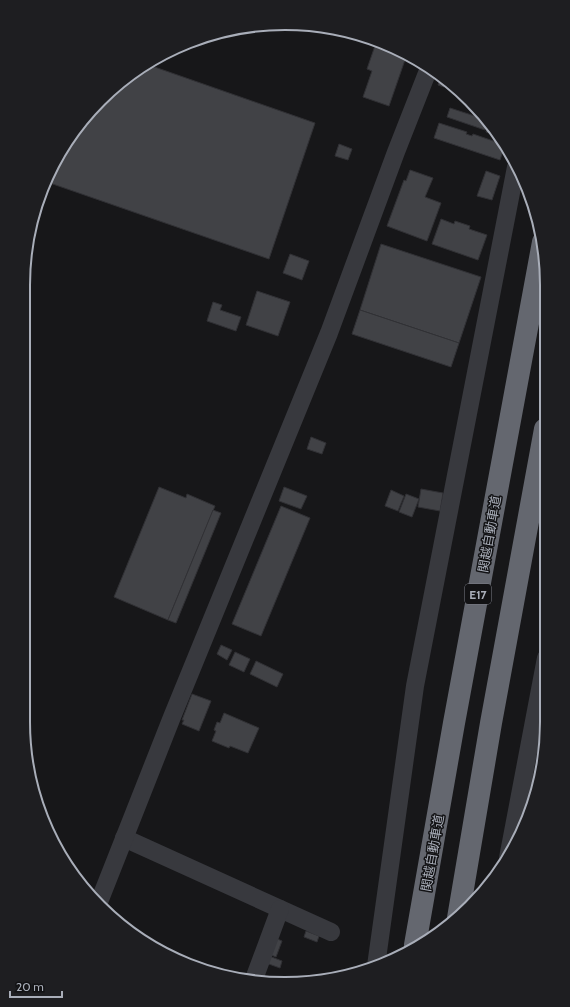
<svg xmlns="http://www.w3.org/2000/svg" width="570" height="1007" font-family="Cabin,'Noto Sans JP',sans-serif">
<rect width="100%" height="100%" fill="#171719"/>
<g fill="#414246" stroke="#313135">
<path d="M 377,40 L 407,54 L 389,106 L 363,97 L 372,71 L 367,69 Z"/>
<path d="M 146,64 L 315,123 L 269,259 L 47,182 L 58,154 L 88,112 L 126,77 Z"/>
<path d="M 441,77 L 446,81 L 444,87 L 438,85 Z"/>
<path d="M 450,108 L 487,120 L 488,121 L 485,130 L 447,117 Z"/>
<path d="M 488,121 L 499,135 L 486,132 Z"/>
<path d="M 439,123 L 467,132 L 466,134 L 472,136 L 473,134 L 505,145 L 500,160 L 434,138 Z"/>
<path d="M 339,144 L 352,149 L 348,160 L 335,156 Z"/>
<path d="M 410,170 L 433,178 L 425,197 L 441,203 L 427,241 L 387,226 L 404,180 L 406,181 Z"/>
<path d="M 486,171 L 500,176 L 492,200 L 477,196 Z"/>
<path d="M 441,219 L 454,224 L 455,221 L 470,226 L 469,229 L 487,235 L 478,260 L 432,244 Z"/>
<path d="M 381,244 L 481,277 L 459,343 L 360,310 Z"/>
<path d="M 290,254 L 309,261 L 302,280 L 283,273 Z"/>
<path d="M 257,291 L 290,302 L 278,336 L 246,325 Z"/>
<path d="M 213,302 L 222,305 L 220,310 L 241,317 L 236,331 L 207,321 Z"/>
<path d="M 360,310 L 459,343 L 451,367 L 352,334 Z"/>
<path d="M 311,437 L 326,443 L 322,454 L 307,449 Z"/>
<path d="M 159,487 L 186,498 L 187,494 L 215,506 L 168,620 L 114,597 Z"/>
<path d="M 284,487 L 307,496 L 301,509 L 279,501 Z"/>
<path d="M 421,489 L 443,493 L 440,511 L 418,507 Z"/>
<path d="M 391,490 L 404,496 L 398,511 L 385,506 Z"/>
<path d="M 406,494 L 419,499 L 412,517 L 399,512 Z"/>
<path d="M 281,506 L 310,518 L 261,636 L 232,624 Z"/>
<path d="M 213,510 L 221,513 L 176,623 L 168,620 Z"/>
<path d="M 221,645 L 232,650 L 227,660 L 217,654 Z"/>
<path d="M 235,652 L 250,659 L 244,672 L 229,665 Z"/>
<path d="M 256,661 L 283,674 L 277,687 L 250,674 Z"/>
<path d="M 192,694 L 211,701 L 199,731 L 182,724 L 184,720 L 182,720 Z"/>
<path d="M 546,705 L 546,721 L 541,719 Z"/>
<path d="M 224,713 L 259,728 L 248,753 L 230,746 L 229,748 L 212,741 L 216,731 L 214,730 L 217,722 L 220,723 Z"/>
<path d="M 540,759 L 542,760 L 537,786 L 530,783 Z"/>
<path d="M 306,931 L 319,936 L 317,942 L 304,937 Z"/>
<path d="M 275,938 L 282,941 L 276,957 L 269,954 Z"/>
<path d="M 269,956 L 282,961 L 280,968 L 266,963 Z"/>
</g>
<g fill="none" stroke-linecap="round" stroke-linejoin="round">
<g stroke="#38393e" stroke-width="18">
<path d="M 124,838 L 331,932"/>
<path d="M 508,858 L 546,658"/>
<path d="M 99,902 L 172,717 L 329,333 L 396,152 L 429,68"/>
<path d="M 376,966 L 415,686 L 516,167"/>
<path d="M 254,979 L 280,909"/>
</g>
<g stroke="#64676f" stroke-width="22">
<path d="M 458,918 L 491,723 L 545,429"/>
<path d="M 415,945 L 454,723 L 543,242"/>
</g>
</g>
<g text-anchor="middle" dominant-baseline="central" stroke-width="3" stroke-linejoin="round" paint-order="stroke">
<rect fill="#121214" stroke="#7c7f88" stroke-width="1" x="465" y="584" width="26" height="20" rx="3"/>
<g font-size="12" font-weight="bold" fill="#a9aeb9">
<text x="478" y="594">E17</text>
</g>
<g font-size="13" fill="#a9aeb9" stroke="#121214">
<text transform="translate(489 534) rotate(-80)">関越自動車道</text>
<text transform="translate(432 853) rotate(-80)">関越自動車道</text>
</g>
</g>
<path d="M0 0H570V1007H0ZM285 30H285A255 255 0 0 1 540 285V722A255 255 0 0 1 285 977H285A255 255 0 0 1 30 722V285A255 255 0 0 1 285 30Z" fill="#1e1e21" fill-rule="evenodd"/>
<path fill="none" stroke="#a9aeb9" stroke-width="2" d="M285 30H285A255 255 0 0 1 540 285V722A255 255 0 0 1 285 977H285A255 255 0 0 1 30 722V285A255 255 0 0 1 285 30Z"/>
<path d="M10 991v6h52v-6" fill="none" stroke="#a9aeb9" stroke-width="2"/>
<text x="16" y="991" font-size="12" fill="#a9aeb9" stroke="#121214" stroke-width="3" paint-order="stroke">20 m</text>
</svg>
